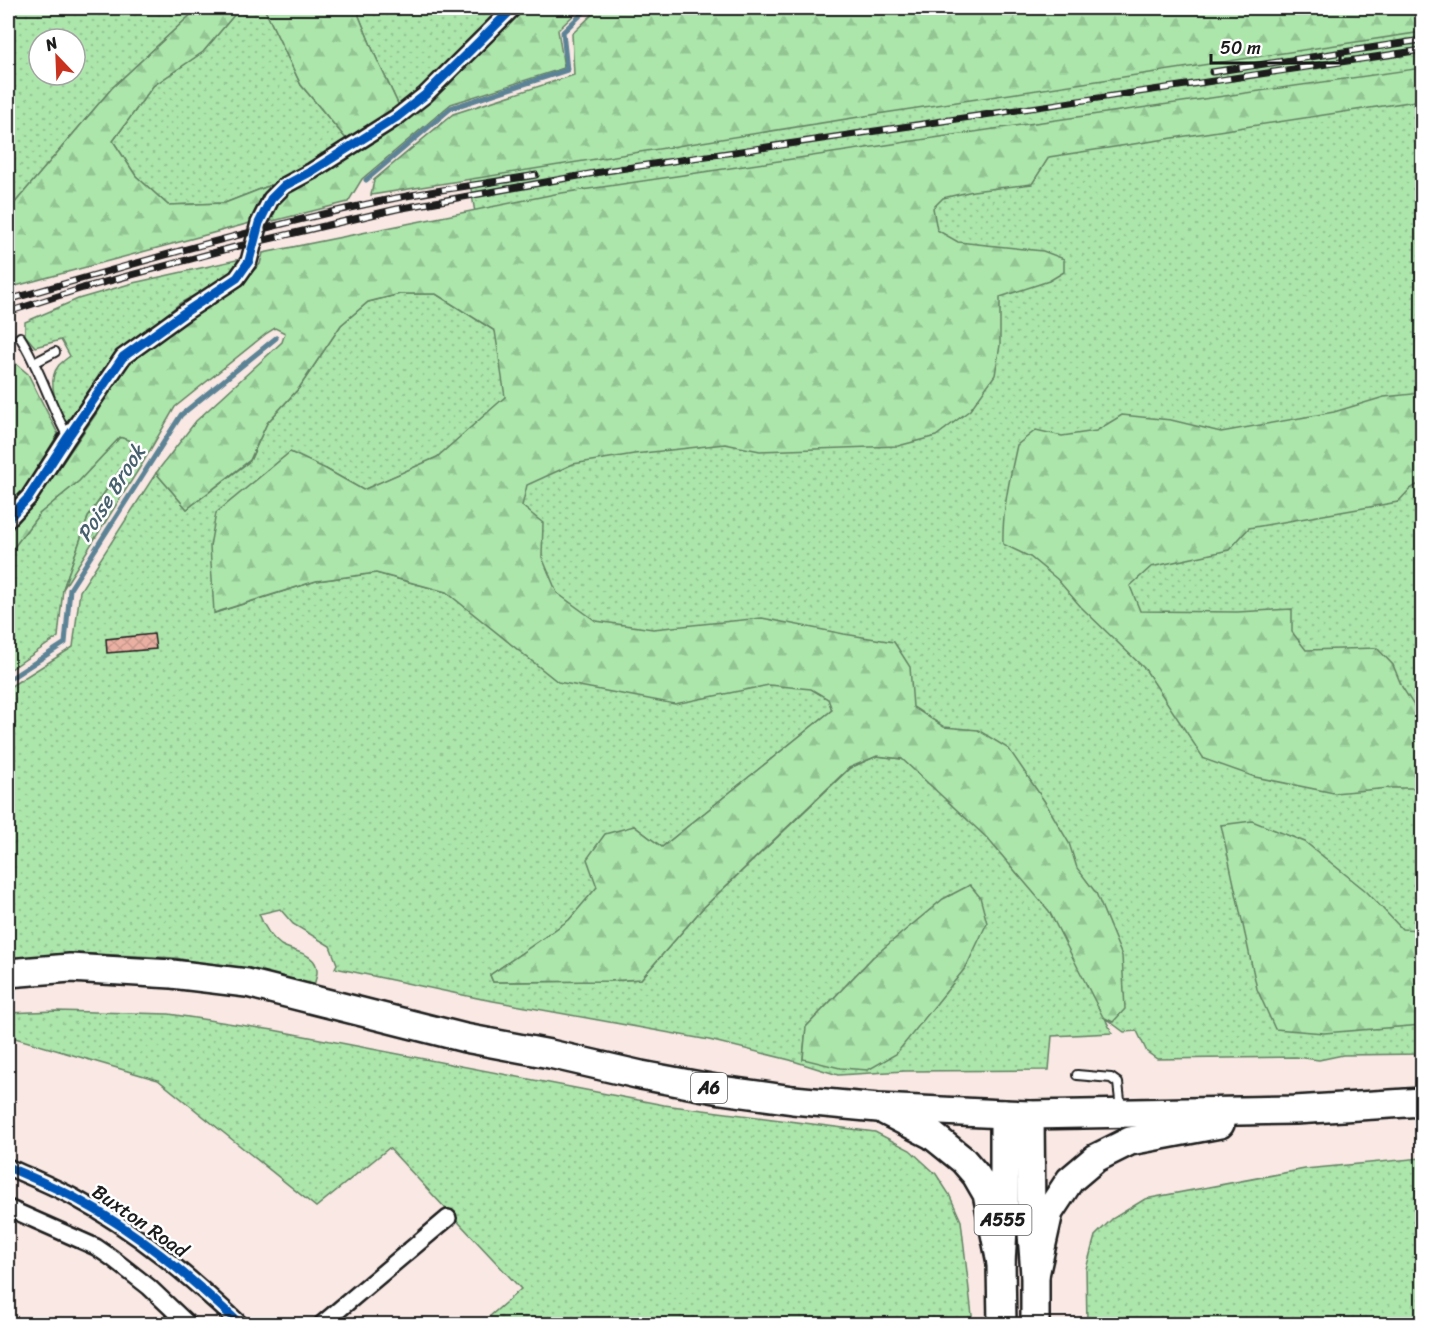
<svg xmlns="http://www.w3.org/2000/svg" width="1430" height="1332" font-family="Sriracha,sans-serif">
<defs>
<pattern id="grass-dots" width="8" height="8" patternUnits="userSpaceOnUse" patternTransform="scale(1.5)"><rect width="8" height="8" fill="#ace6ab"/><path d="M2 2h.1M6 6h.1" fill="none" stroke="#93c593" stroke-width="1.8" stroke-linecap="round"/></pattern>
<pattern id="forest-firs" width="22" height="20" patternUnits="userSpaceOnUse" patternTransform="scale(1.5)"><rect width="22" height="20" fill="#ace6ab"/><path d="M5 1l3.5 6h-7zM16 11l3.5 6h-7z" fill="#93c593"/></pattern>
<pattern id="building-cross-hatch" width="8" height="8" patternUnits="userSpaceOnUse" patternTransform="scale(1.5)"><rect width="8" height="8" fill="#eab1a3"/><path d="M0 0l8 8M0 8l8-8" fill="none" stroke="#c8988c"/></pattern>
</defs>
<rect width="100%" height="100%" fill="#f9e8e3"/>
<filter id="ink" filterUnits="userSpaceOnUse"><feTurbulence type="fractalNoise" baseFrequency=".0167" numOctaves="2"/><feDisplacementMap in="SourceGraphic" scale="12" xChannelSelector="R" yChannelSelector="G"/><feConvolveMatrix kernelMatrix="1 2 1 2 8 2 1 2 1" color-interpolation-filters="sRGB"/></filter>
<g filter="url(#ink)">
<g fill="url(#grass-dots)" stroke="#648164" stroke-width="1.5" fill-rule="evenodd">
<path d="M 8,8 L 198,8 L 112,88 L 8,211 L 8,214 ZM 39,39 L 75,39 L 75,75 L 39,75 Z"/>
<path d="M 240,8 L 262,8 L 265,10 L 301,85 L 348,141 L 276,183 L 225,203 L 168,205 L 136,176 L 113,141 L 153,86 L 203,52 Z"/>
<path d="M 360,8 L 506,8 L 426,86 L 399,106 L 374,53 L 359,16 Z"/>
<path d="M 1422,8 L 1422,1054 L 1343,1055 L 1319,1060 L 1296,1057 L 1157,1059 L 1147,1052 L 1137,1031 L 1124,1032 L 1105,1018 L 1112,1033 L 1052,1036 L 1049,1070 L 905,1071 L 838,1075 L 790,1060 L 709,1040 L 482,999 L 335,968 L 337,964 L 330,946 L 293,924 L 280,909 L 259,914 C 264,927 270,937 281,945 C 293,952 318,953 317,972 C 317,976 315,981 314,986 L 176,958 L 75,953 L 8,959 L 8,688 L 73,647 L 80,591 L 156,473 L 187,509 L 250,461 L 267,423 L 299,388 L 341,325 L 368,302 L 400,294 L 436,294 L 495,331 L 460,124 ZM 436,458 L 446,592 L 376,573 L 316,581 L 215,613 L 326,469 L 363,490 ZM 829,700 L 901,759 L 877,756 L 850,768 L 702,909 L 641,979 L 608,981 L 493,982 L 490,975 L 569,920 L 598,887 L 588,859 L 634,826 L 662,847 L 832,710 ZM 873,957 L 803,1059 L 806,1027 Z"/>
<path d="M 241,259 L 236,273 L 180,303 L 143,334 L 113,360 L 75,414 L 66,421 C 57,406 45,382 59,365 C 62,362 66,359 70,356 L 61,340 L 35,347 L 25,335 L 25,322 L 78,299 L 133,283 Z"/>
<path d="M 120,437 L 131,441 L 131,454 L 89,515 L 63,589 L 58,637 L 8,671 L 8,555 L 39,514 L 79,481 Z"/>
<path d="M 56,1011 L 169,1014 L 273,1030 L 664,1105 L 875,1132 L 910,1150 L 936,1174 L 949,1194 L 961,1221 L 973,1324 L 481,1324 L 521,1289 L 389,1148 L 316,1207 L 158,1080 L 8,1036 L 8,1013 Z"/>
<path d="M 1422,1158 L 1422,1324 L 1087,1324 L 1086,1269 L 1095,1236 L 1112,1219 L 1145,1199 L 1305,1169 Z"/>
</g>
<g fill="url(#forest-firs)" stroke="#648164" stroke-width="1.5">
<path d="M 198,8 L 240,8 L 203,52 L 153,86 L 113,141 L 136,176 L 168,205 L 225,203 L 276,183 L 263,195 L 250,223 L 8,288 L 8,211 L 112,88 Z"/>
<path d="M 262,8 L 360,8 L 359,16 L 374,53 L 399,106 L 348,141 L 301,85 L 265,10 Z"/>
<path d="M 522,8 L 581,8 L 558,30 L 564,68 L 451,104 L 362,179 L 348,202 L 269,222 L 272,212 L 286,193 L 408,118 Z"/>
<path d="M 599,8 L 1422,8 L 1422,32 L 884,113 L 371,195 L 374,180 L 453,114 L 574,75 L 572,34 Z"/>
<path d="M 1422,68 L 1422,100 L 1049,157 L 1032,184 L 973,191 L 943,198 L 933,208 L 937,230 L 958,242 L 1043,251 L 1064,259 L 1064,272 L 1049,281 L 1000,297 L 1000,345 L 995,375 L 970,410 L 936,436 L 898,446 L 760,451 L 725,444 L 634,454 L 573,464 L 527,485 L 522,506 L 543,523 L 542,557 L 557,593 L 596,621 L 653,629 L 762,618 L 844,634 L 894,642 L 910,667 L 913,707 L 944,727 L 978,730 L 1009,749 L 1045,802 L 1069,843 L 1077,868 L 1096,893 L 1122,956 L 1125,1009 L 1113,1022 L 1103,1017 L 1049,911 L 987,838 L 902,759 L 877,756 L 849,768 L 702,909 L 641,979 L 608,981 L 493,982 L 490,975 L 569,920 L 597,887 L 587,859 L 605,834 L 634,826 L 662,847 L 832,710 L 828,699 L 811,689 L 769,685 L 675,704 L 558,682 L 446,592 L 376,573 L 316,581 L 214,613 L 210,546 L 216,513 L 290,452 L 326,469 L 363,490 L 437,457 L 505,397 L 495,331 L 436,294 L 400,294 L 368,302 L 341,325 L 299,388 L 267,423 L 250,460 L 187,509 L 156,473 L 196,421 L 282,342 L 285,333 L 275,328 L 267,333 L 175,407 L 142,464 L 63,589 L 89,515 L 131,455 L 131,441 L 120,437 L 79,481 L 39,514 L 8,555 L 8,534 L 37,500 L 96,414 L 118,375 L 132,358 L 164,333 L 240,284 L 260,264 L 263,253 L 555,194 L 1021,125 Z"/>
<path d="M 8,357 L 28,374 L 58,434 L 24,491 L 8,508 Z"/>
<path d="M 1422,393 L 1422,482 L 1410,489 L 1398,502 L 1249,528 L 1229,550 L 1151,567 L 1130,586 L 1140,611 L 1237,612 L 1292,609 L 1292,632 L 1306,650 L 1377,648 L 1393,665 L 1402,687 L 1422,718 L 1422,788 L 1390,788 L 1334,793 L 1255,777 L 1204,759 L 1145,669 L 1081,607 L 1057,579 L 1030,557 L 1003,544 C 1002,511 1010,477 1017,445 L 1036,430 L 1062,436 L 1096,431 L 1122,415 L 1171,420 L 1221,432 L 1334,412 L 1384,397 Z"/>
<path d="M 1252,821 L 1305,842 L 1366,891 L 1402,929 L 1422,930 L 1422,1025 L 1324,1033 L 1275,1029 L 1257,989 L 1221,825 Z"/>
<path d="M 970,885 L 980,897 L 987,923 L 966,967 L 896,1054 L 868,1070 L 840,1068 L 803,1059 L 806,1027 L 873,957 L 943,899 Z"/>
</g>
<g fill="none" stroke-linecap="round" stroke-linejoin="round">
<g stroke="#5c8395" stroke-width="5">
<path d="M 366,180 L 451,108 L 567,70 L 563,32 L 588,8"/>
<path d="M 8,680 L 65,643 L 70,589 L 181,415 L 276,338"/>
</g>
</g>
<path fill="url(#building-cross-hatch)" stroke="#1c1c1c" stroke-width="1.5" d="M 154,634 L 156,649 L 107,653 L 106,639 Z"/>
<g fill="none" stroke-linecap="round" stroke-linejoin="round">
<g stroke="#1c1c1c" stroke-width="12">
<g id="lane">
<path d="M 20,337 C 40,368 50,405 68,437"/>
<path d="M 34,363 L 55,352"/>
<path d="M 1077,1075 L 1111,1078 L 1118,1083 L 1121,1109"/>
</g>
</g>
<g stroke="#1c1c1c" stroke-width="20">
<g id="street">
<path d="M 8,519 L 29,497 L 68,437 L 123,357 L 184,313 L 237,278 L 249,261 L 259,223 L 271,199 L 284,186 L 312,171 L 397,117 L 425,95 L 513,8"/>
<path d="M 8,1167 C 30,1177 53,1186 75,1198 C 136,1231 189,1276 240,1324"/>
<path d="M 8,1208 L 96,1247 L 112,1258 L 149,1287 L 188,1324"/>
<path d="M 322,1324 L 448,1218"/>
</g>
</g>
<g stroke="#1c1c1c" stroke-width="32">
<g id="highway">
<path d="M 8,973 L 70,968 L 172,974 L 247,983 L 465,1038 L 550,1054 L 641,1075 L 721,1090 L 793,1100 L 878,1108 L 1004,1114 L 1030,1115 L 1295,1110 L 1422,1102"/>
<path d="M 887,1112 L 932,1135 L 963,1160 L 976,1175 L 987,1194 L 1001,1263"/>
<path d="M 1030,1115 L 1031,1219 L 1035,1275 L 1035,1324"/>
<path d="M 1035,1275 L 1049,1212 L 1070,1180 L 1096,1158 L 1130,1141 L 1220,1124"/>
<path d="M 1002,1324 L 1001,1263 L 1004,1211 L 1004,1114"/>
</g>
</g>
<use href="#lane" stroke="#fff" stroke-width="8"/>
<use href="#street" stroke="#fff" stroke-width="15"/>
<use href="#highway" stroke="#fff" stroke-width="27"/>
<g stroke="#1c1c1c" stroke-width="7">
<g id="rail">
<path d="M 1212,72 L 1422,40"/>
<path d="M 8,300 C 136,263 265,225 396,198 C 442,189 489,183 536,175"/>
<path d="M 8,312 L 83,288 L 235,247 L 397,209 L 606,171 L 1422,50"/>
</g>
</g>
<use href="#rail" stroke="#fff" stroke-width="4.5" stroke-dasharray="14" stroke-linecap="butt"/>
<g stroke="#fff" stroke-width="13">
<g id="cycleway">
<path d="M 8,519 L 29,497 L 68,437 L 123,357 L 184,313 L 237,278 L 249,261 L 259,223 L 271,199 L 284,186 L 312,171 L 397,117 L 425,95 L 513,8"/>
<path d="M 8,1167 C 30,1177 53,1186 75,1198 C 136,1231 189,1276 240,1324"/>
</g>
</g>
<use href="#cycleway" stroke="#0057b8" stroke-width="9"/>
</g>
</g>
<g text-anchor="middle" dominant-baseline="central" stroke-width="5" stroke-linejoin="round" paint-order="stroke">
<g fill="#fff" stroke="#606060" stroke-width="1.5">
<rect x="691" y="1073" width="36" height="30" rx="4.5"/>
<rect x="974.5" y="1205" width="57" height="30" rx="4.5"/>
</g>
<g font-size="18" font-weight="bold" fill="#1c1c1c">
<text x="709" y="1088">A6</text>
<text x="1003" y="1220">A555</text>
</g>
<g font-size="20" fill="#1c1c1c" stroke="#fff">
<text transform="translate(140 1221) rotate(35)">Buxton Road</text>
</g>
<g font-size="21" font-style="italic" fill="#46606d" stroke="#fff">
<text transform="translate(111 493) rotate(-58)">Poise Brook</text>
</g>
</g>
<rect width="1430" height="1332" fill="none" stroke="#fff" stroke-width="30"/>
<rect x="15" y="15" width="1400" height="1302" fill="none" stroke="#1c1c1c" stroke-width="2" filter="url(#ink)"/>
<g transform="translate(57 57) rotate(337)"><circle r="28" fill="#ffffff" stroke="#a4a4a4" stroke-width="1.5"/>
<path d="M0-4.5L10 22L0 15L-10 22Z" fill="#c8321e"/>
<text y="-9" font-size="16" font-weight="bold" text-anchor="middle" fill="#1c1c1c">N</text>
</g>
<path d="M1211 54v9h129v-9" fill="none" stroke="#1c1c1c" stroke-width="3"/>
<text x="1220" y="54" font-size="18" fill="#1c1c1c" stroke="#ffffff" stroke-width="4.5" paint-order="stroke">50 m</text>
</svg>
